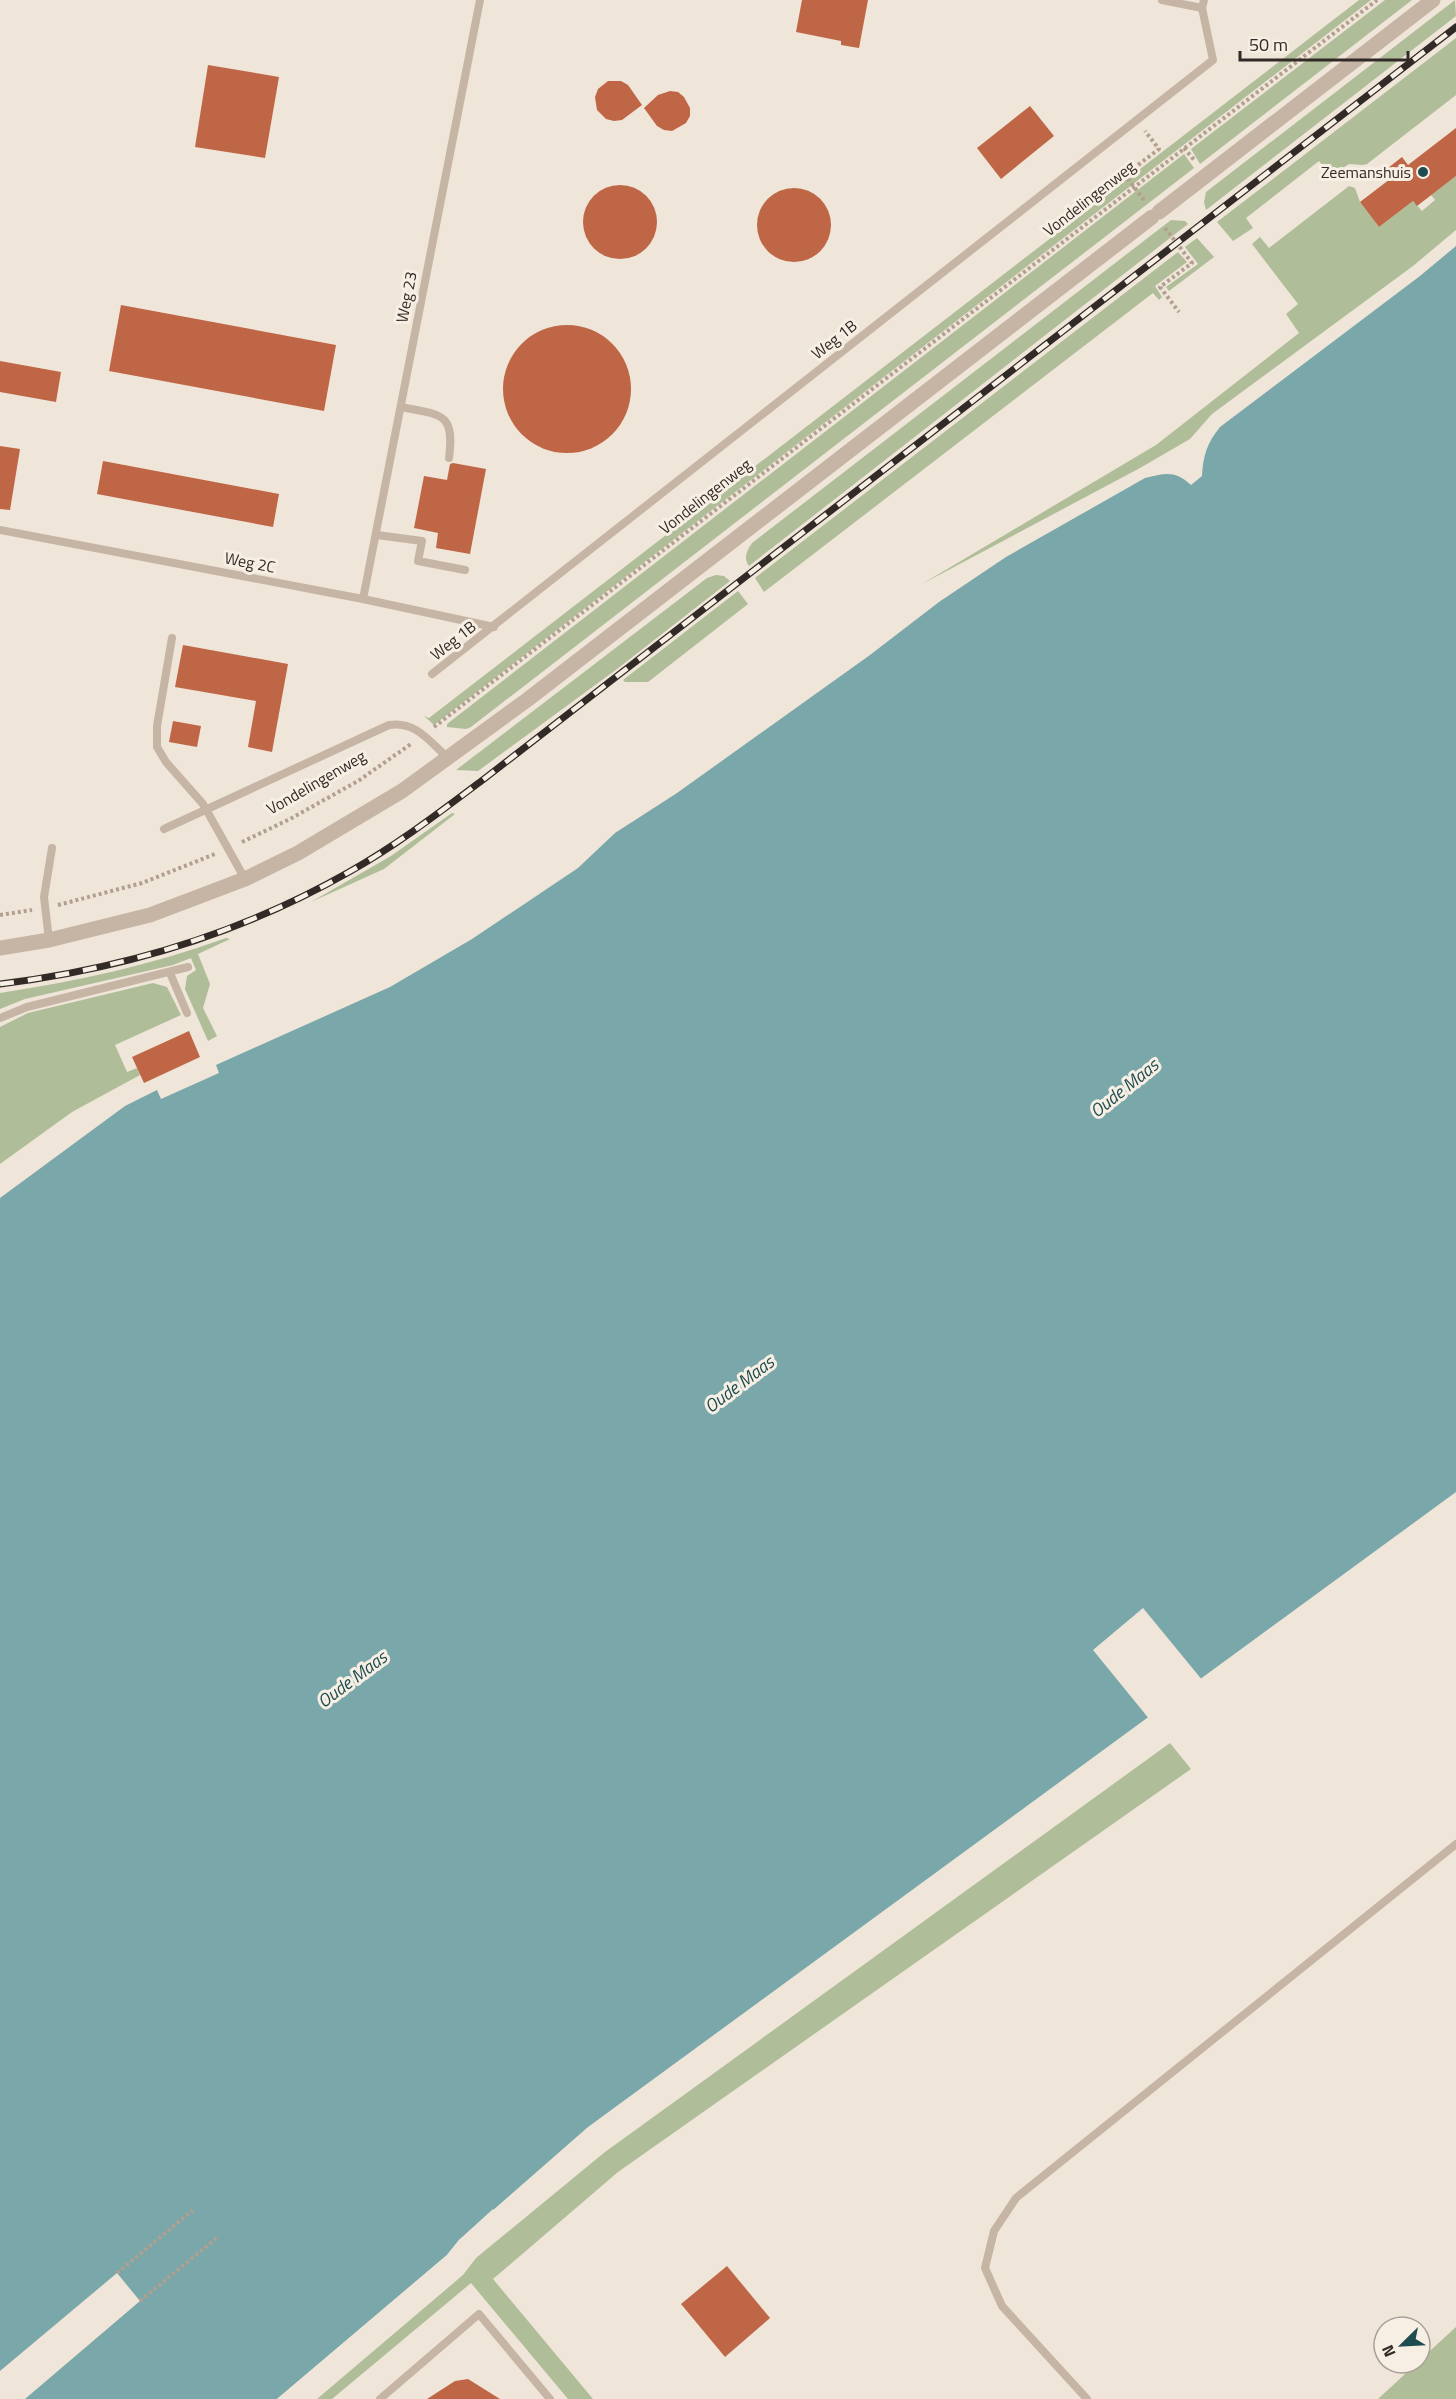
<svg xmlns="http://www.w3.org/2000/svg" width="1456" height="2399" font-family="'Titillium Web',sans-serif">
<rect width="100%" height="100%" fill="#efe5d8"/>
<g fill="#b0bd99">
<path d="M 1359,0 L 1371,0 L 434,725 L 424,716 L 429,718 Z"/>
<path d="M 1385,0 L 1412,0 L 1200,164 L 1191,149 Z"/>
<path d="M 1455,0 L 1456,16 L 1206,210 L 1204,202 L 1206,192 Z"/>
<path d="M 1456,38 L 1456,95 L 1367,164 L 1363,165 L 1349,164 L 1331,176 L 1319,161 L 1246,218 L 1253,228 L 1233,241 L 1217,222 Z"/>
<path d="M 1184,154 L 1194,168 L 471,727 L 466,729 L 447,727 L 447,724 Z"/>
<path d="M 1456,176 L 1456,230 L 1413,266 L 1212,414 L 1190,439 L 1140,468 L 922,584 L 1156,445 L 1299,333 L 1286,314 L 1298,304 L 1252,244 L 1260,237 L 1269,248 L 1349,186 L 1355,188 L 1360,202 L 1379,227 L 1413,201 L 1422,211 L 1435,200 L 1431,195 Z"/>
<path d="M 1171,220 L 1185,221 L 1188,224 L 749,566 C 743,558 747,550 752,543 Z"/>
<path d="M 1197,238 L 1214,257 L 1169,291 L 1166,287 L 1198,264 L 1185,247 Z"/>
<path d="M 1178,252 L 1187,262 L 1155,286 L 1162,297 L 1159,300 L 1153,293 L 764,592 L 755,578 Z"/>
<path d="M 716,575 L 724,576 L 730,581 L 617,669 L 478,771 L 456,770 L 707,578 Z"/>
<path d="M 738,591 L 748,604 L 648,682 L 625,682 L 623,680 Z"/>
<path d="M 452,813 L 455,814 L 384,869 L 311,902 L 391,856 Z"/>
<path d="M 226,938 L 230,939 L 198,954 L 210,984 L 203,1008 L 217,1036 L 208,1041 L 185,989 L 187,976 L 196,970 L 191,958 L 173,965 L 25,999 L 0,1009 L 0,993 C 77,981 153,965 226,938 Z"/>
<path d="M 153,983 L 167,987 L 181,1015 L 115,1045 L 127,1072 L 137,1068 L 140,1075 L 72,1112 L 0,1164 L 0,1027 L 28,1013 Z"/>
<path d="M 1170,1743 L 1191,1769 L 618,2172 L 493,2279 L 593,2399 L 568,2399 L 471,2283 L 332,2399 L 317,2399 L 463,2275 L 476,2258 L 605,2152 Z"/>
<path d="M 1456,2327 L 1456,2399 L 1378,2399 L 1417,2363 L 1420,2363 L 1420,2360 Z"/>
</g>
<path fill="#79a7aa" d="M 1456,246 L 1456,1492 L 588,2127 L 459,2240 L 447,2255 L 277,2399 L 0,2399 L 0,1198 L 125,1106 L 157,1090 L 161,1099 L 219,1073 L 216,1065 L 390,987 L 472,939 L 578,868 L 615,833 L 677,793 L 870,655 L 939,602 L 1006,557 L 1145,478 C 1165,473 1175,470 1191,485 L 1202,476 C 1203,456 1207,443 1220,427 L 1420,276 Z"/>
<g fill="#efe5d8">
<path d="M 1143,1608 L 1203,1681 L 1150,1720 L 1093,1650 Z"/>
<path d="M 493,2209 L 495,2212 L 461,2242 L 449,2258 L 281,2399 L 277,2399 L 447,2255 L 459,2240 Z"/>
<path d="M 117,2273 L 140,2301 L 25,2399 L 0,2399 L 0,2371 Z"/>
</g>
<g fill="#bf6646">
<path d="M 802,0 L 868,0 L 859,48 L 841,45 L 841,41 L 796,32 Z"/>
<path d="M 208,65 L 279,77 L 265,158 L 195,147 Z"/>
<path d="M 608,81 L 621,81 L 628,85 L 642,105 L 622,120 L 614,121 L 606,119 L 597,110 L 595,97 L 598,89 Z"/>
<path d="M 670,91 L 678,92 L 684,97 L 690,108 L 690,116 L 686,123 L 672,131 L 664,130 L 657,126 L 644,108 L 658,95 Z"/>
<path d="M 1030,106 L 1054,136 L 1001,179 L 977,148 Z"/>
<path d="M 1456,128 L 1456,176 L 1417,206 L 1413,201 L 1379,227 L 1360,202 L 1394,176 L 1388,168 L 1402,157 L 1408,165 Z"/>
<circle cx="620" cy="222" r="37"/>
<circle cx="794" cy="225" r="37"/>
<path d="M 121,305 L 336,345 L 324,411 L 109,371 Z"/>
<circle cx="567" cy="389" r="64"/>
<path d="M 0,361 L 61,372 L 56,402 L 0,392 Z"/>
<path d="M 0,446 L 20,449 L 10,510 L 0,509 Z"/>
<path d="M 103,461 L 279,494 L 273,527 L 97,494 Z"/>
<path d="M 453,463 L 486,469 L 470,554 L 436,548 L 438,533 L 414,528 L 424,476 L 447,480 L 450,464 Z"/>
<path d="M 183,645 L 288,664 L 272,752 L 248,747 L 256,701 L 175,687 Z"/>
<path d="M 173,721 L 201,726 L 197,747 L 169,742 Z"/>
<path d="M 189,1031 L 200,1057 L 144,1083 L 132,1057 Z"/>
<path d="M 727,2266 L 770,2318 L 725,2357 L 681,2304 Z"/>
<path d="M 468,2379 L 500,2399 L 427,2399 L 455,2381 Z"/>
</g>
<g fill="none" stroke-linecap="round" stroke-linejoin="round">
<g stroke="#b29f8f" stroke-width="4" stroke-dasharray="3 3" stroke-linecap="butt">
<path d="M 1184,148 L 1195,161"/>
<path d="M 1144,200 L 1125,175 L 1159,149 L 1145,131"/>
<path d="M 1165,228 L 1192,263 L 1160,287 L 1179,312"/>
<path d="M 434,727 L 1377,0"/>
<path d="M 242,842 L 290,819 L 358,781 L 411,744"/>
<path d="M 58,905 L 142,883 L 215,854"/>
<path d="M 0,915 L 32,910"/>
<path d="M 117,2273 L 193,2210"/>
<path d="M 140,2301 L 219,2236"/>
</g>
<g stroke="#c6b5a5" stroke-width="8">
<path d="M 1162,0 L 1202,8"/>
<path d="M 401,407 C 441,415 455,412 449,458"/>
<path d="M 0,530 L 363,599 L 494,627"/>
<path d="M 377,535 L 422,541 L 418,561 L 465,570"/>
<path d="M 363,599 L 480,0"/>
<path d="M 172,638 L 157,726 L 157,747 L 166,762 L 203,804 L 245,879"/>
<path d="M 432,674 L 1213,60 L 1202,8 L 1204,0"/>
<path d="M 164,829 L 389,725 C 416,721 429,741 448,758"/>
<path d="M 49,940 L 44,897 L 52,848"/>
<path d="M 170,973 L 187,1013"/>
<path d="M 0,1018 L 27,1007 L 188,967"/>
<path d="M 380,2399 L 479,2314 L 550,2399"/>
<path d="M 1087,2399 L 1002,2306 L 985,2268 L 994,2231 L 1016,2198 L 1456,1844"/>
</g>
<g stroke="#c6b5a5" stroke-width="15">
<path d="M 1159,212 L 1433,0"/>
<path d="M 0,948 L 49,940 L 150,915 L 245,879 L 298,853 L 402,791 L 527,700 L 1152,217"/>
</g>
<g stroke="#322a26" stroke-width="7">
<path id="rail" d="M 0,984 C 122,969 242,933 349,872 C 397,845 440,812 484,779 L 1456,27"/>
</g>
<use href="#rail" stroke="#f7efe4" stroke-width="4.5" stroke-dasharray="14" stroke-linecap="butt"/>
</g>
<circle fill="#1e4c51" stroke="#f7efe4" stroke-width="2" cx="1423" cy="172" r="6"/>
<g text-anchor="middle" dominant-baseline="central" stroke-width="6" stroke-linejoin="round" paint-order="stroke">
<g font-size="16" fill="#322a26" stroke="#f7efe4" text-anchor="end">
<text x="1411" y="172">Zeemanshuis</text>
</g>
<g font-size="16" fill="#322a26" stroke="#f7efe4">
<text transform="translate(1089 198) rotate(-38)">Vondelingenweg</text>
<text transform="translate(406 297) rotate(-79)">Weg 23</text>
<text transform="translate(834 339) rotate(-38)">Weg 1B</text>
<text transform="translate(705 496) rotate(-38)">Vondelingenweg</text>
<text transform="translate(250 562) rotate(11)">Weg 2C</text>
<text transform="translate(453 640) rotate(-38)">Weg 1B</text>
<text transform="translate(316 782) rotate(-30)">Vondelingenweg</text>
</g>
<g font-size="18" font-style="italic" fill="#1e4c51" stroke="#f7efe4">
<text transform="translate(1124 1088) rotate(-39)">Oude Maas</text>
<text transform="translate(739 1384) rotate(-37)">Oude Maas</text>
<text transform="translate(352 1679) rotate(-37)">Oude Maas</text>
</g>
</g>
<g transform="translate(1402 2345) rotate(246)"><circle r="28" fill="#f7efe4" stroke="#a8a098" stroke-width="1.5"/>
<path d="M0-4.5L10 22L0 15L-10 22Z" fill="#1e4c51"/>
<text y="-9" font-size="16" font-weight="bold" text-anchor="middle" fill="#322a26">N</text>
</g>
<path d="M1240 51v9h168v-9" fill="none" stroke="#322a26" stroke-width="3"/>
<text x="1249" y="51" font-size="18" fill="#322a26" stroke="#f7efe4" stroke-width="4.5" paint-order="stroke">50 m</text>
</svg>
